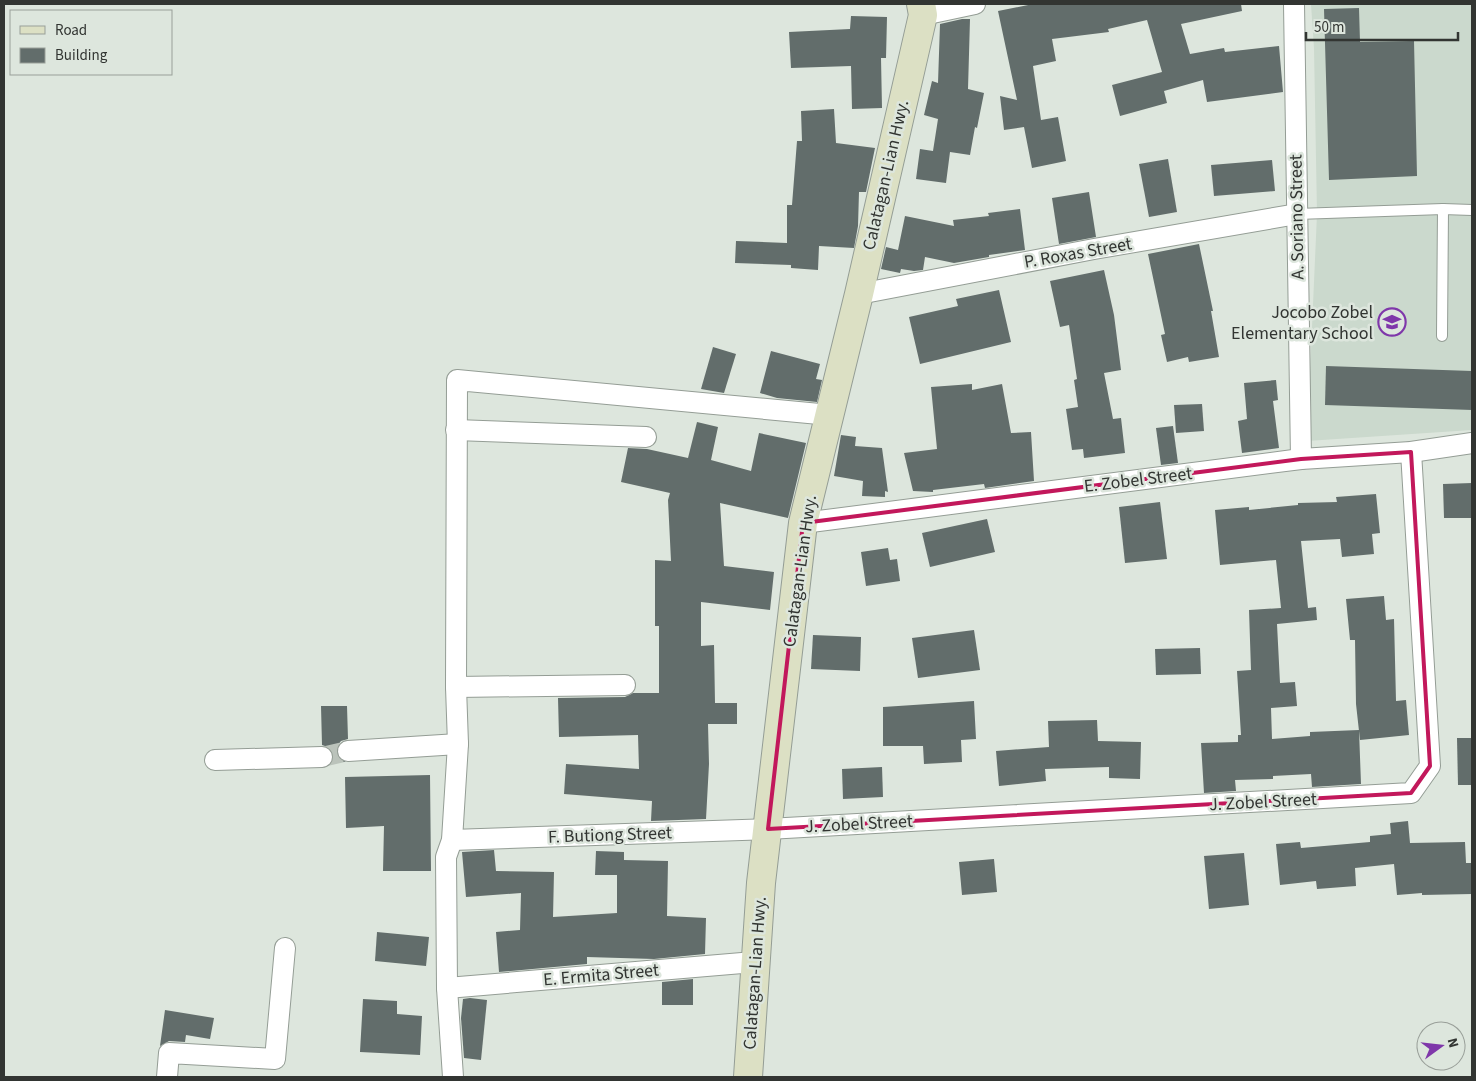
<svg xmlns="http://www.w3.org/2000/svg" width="1476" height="1081" font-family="'Source Sans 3',sans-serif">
<rect width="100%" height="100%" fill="#dde6dd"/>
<path fill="#cbd9cd" d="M 1311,4 L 1472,4 L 1472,430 L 1307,441 L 1317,214 L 1314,48 Z"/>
<g fill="#626d6b">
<path d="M 1033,4 L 1241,4 L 1242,11 L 1181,24 L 1190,54 L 1224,48 L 1225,52 L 1279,46 L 1283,92 L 1207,102 L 1203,80 L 1164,91 L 1167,103 L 1120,116 L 1112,85 L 1162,72 L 1147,20 L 1108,29 L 1109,32 L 1052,39 L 1056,61 L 1033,66 L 1041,120 L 1058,117 L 1066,161 L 1032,168 L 1024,127 L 1004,130 L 1000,96 L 1017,100 L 998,11 Z"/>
<path d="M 1359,8 L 1360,42 L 1414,41 L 1417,176 L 1329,180 L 1324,9 Z"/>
<path d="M 851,16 L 887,17 L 886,58 L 881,58 L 882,108 L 852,109 L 851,66 L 791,68 L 789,32 L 850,29 Z"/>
<path d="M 962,19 L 970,19 L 968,89 L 984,93 L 977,128 L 975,127 L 970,155 L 950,152 L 946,183 L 916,179 L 920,149 L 933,151 L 938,119 L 924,115 L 932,81 L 938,83 L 940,24 Z"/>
<path d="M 834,109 L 836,143 L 875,148 L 866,192 L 859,192 L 858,226 L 854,248 L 819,246 L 818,270 L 791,268 L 791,265 L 735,263 L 736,241 L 787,243 L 787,205 L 792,205 L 797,141 L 802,141 L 801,111 Z"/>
<path d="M 1168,159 L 1177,212 L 1149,217 L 1139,164 Z"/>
<path d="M 1272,160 L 1275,191 L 1214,196 L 1211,165 Z"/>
<path d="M 1089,192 L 1096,237 L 1059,244 L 1052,198 Z"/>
<path d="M 1020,209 L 1025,250 L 989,255 L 989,257 L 954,263 L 925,257 L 923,270 L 914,271 L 901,269 L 900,273 L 881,269 L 886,247 L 898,250 L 905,216 L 954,226 L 953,220 L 989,216 L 988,213 Z"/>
<path d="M 1199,244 L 1213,311 L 1211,311 L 1219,357 L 1189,362 L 1188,357 L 1167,362 L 1161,335 L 1165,334 L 1148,254 Z"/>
<path d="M 1104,270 L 1114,315 L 1121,370 L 1104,373 L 1113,419 L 1121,418 L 1125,453 L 1084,458 L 1083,449 L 1072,450 L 1066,409 L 1078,407 L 1074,380 L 1077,379 L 1069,325 L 1060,327 L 1050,281 Z"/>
<path d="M 999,290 L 1011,342 L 920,364 L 909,317 L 958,306 L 956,299 Z"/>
<path d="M 713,347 L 736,354 L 724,393 L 701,389 Z"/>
<path d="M 771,351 L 820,364 L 816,379 L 822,380 L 817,402 L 777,398 L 760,393 Z"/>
<path d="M 1326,366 L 1472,371 L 1472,410 L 1325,405 Z"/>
<path d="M 1276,380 L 1278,400 L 1273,401 L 1279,448 L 1242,453 L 1238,421 L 1247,419 L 1244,383 Z"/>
<path d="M 972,384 L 972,390 L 1002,384 L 1011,433 L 1031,432 L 1034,481 L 985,488 L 984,484 L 933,490 L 933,492 L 913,491 L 904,453 L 937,449 L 931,387 Z"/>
<path d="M 1202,404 L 1204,431 L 1176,433 L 1174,405 Z"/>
<path d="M 697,422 L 718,427 L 711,460 L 751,471 L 759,433 L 806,443 L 788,518 L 720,503 L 724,566 L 774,572 L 770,610 L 701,602 L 701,646 L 714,645 L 715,703 L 737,703 L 737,724 L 708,724 L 709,764 L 706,819 L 651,821 L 652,801 L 564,794 L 566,764 L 639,769 L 638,735 L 559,737 L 558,698 L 625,697 L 633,693 L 659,693 L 659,626 L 655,626 L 655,560 L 671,561 L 668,500 L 670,493 L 621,482 L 628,448 L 647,449 L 688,458 Z"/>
<path d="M 1173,426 L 1178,463 L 1161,465 L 1156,428 Z"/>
<path d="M 841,435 L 856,437 L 855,446 L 882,448 L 888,492 L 885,491 L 885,497 L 862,496 L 863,481 L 834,476 Z"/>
<path d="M 1472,483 L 1472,518 L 1444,518 L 1443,484 Z"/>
<path d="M 1376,494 L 1380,533 L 1372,534 L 1374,554 L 1342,557 L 1340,539 L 1301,541 L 1308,608 L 1316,607 L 1317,620 L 1277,624 L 1280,683 L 1295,682 L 1297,706 L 1271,708 L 1272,739 L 1310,736 L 1310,732 L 1359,730 L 1361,784 L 1312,787 L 1311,774 L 1273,776 L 1273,779 L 1235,780 L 1236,791 L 1204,793 L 1201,743 L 1238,742 L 1238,735 L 1241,735 L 1237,671 L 1251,670 L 1249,610 L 1281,608 L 1276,560 L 1220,565 L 1215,510 L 1249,507 L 1249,510 L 1298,505 L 1298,503 L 1337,502 L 1336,497 Z"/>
<path d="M 1160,502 L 1167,559 L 1125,563 L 1119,507 Z"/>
<path d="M 987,519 L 995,552 L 930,567 L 922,533 Z"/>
<path d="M 888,548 L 890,560 L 897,559 L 900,581 L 866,586 L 861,552 Z"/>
<path d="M 1384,596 L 1386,620 L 1394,619 L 1396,701 L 1406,700 L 1409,735 L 1360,740 L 1356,704 L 1355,640 L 1350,640 L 1346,599 Z"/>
<path d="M 974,630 L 980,670 L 918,678 L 912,638 Z"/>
<path d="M 813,635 L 861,637 L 860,671 L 811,669 Z"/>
<path d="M 1200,648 L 1201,674 L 1156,675 L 1155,649 Z"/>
<path d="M 974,701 L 976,739 L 961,740 L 962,762 L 924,764 L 923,746 L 883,746 L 883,707 Z"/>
<path d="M 321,706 L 347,706 L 348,739 L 341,741 L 337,746 L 336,751 L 338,758 L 346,762 L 333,762 L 334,757 L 332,751 L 328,747 L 322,745 Z"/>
<path d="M 1097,720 L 1098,741 L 1141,742 L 1140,779 L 1109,778 L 1109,767 L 1045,769 L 1046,781 L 999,786 L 996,751 L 1049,747 L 1048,721 Z"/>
<path d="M 1457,738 L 1472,738 L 1472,785 L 1458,785 Z"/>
<path d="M 882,767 L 883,797 L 843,799 L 842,769 Z"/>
<path d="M 430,775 L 431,871 L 383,871 L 384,826 L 346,828 L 345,777 Z"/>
<path d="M 1408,821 L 1410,843 L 1465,842 L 1466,863 L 1472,863 L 1472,894 L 1422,895 L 1422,893 L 1397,895 L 1394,864 L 1355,868 L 1356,886 L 1317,889 L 1316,881 L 1280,885 L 1276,844 L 1300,842 L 1301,848 L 1370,842 L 1370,836 L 1391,834 L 1390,823 Z"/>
<path d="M 494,850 L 496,871 L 554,872 L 553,917 L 617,913 L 617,875 L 595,875 L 596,851 L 624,852 L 624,860 L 668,861 L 667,916 L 706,918 L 705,954 L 654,959 L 587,957 L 587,964 L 499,972 L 496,932 L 520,930 L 521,893 L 466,897 L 462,852 Z"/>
<path d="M 1244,853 L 1249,905 L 1209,909 L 1204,856 Z"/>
<path d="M 994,859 L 997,892 L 962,895 L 959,862 Z"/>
<path d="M 377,932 L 429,937 L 426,966 L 375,961 Z"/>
<path d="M 693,979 L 693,1005 L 662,1005 L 662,982 Z"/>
<path d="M 470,998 L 487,1000 L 481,1060 L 464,1058 L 461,1018 L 463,999 Z"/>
<path d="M 363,999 L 397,1001 L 397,1014 L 422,1016 L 420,1055 L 360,1052 Z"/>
<path d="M 165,1010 L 214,1018 L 210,1039 L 186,1035 L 185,1042 L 169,1041 L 160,1046 Z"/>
</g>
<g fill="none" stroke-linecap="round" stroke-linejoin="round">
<path stroke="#bbc3bb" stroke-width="20" stroke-dasharray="20 10" stroke-linecap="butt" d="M 322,757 L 348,751"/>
<g stroke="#949d95" stroke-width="12">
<g id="lane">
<path d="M 1297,214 L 1443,209 L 1472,210"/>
<path d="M 1442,336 L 1443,209"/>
</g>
</g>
<g stroke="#949d95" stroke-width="22">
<g id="street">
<path d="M 1294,4 L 1301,459"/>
<path d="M 923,15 L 975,4"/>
<path d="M 859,294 L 1094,249 L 1297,214"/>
<path d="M 456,430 L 646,437"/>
<path d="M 803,523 L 1301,459 L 1411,452 L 1472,443"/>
<path d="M 456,687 L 625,685"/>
<path d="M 348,751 L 458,744"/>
<path d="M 215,760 L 322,757"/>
<path d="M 452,840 L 768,829 L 1411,793 L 1430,766 L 1411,452"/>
<path d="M 447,988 L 754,962"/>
<path d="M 167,1077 L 169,1053 L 275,1059 L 285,948"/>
<path d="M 453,1077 L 447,988 L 446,857 L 452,840 L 458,744 L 456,687 L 457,380 L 830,415"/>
</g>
</g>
<g stroke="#949d95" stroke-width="30">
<path id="secondary" d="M 748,1077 L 761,883 L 803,523 L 859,294 L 923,15 L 921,4"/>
</g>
<use href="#lane" stroke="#fff" stroke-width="10"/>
<use href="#street" stroke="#fff" stroke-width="20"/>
<use href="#secondary" stroke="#dce0c4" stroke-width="28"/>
</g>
<path fill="none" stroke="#c2185b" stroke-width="4" stroke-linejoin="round" d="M 1411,452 L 1430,766 L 1411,793 L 768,829 L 803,523 L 1301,459 Z"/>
<defs>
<g id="school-ring" transform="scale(1.4375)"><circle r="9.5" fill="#dde6dd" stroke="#7f37aa" stroke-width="1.5"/><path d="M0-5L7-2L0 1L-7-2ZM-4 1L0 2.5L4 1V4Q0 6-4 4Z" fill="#7f37aa"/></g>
</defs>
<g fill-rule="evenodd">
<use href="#school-ring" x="1392" y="322"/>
</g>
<g text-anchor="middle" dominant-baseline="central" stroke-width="5" stroke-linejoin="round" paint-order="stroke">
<g font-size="18" fill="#323532" stroke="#dde6dd">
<text transform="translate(886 175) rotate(-77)">Calatagan-Lian Hwy.</text>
<text transform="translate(1297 217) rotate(-91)">A. Soriano Street</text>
<text transform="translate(1078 253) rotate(-10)">P. Roxas Street</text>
<text transform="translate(1138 480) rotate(-7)">E. Zobel Street</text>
<text transform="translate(800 571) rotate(-82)">Calatagan-Lian Hwy.</text>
<text transform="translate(1263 802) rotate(-3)">J. Zobel Street</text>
<text transform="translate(859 824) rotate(-3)">J. Zobel Street</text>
<text transform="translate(610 835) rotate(-2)">F. Butiong Street</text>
<text transform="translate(755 973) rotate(-86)">Calatagan-Lian Hwy.</text>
<text transform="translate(601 975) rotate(-5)">E. Ermita Street</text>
</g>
<g font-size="18" fill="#323532" stroke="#dde6dd" text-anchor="end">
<text x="1373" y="312">Jocobo Zobel<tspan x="1373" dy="21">Elementary School</tspan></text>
</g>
</g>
<rect width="1476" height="1081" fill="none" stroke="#323532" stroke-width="10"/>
<rect x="10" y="10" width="162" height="65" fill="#dde6dd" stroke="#999f99"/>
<rect x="20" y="26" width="25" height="8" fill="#dce0c4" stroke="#999f99"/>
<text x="55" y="35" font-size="15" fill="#323532">Road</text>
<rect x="20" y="48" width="25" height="15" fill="#626d6b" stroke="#999f99"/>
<text x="55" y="60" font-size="15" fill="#323532">Building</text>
<g transform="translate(1441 1046) rotate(75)"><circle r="24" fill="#dde6dd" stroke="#999f99"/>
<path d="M0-4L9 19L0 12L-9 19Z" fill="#7f37aa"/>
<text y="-8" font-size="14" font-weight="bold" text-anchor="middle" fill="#323532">N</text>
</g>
<path d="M1306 32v8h152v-8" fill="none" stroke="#323532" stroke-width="2.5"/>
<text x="1314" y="32" font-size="15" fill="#323532" stroke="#dde6dd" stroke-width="4" paint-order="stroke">50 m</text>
</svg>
